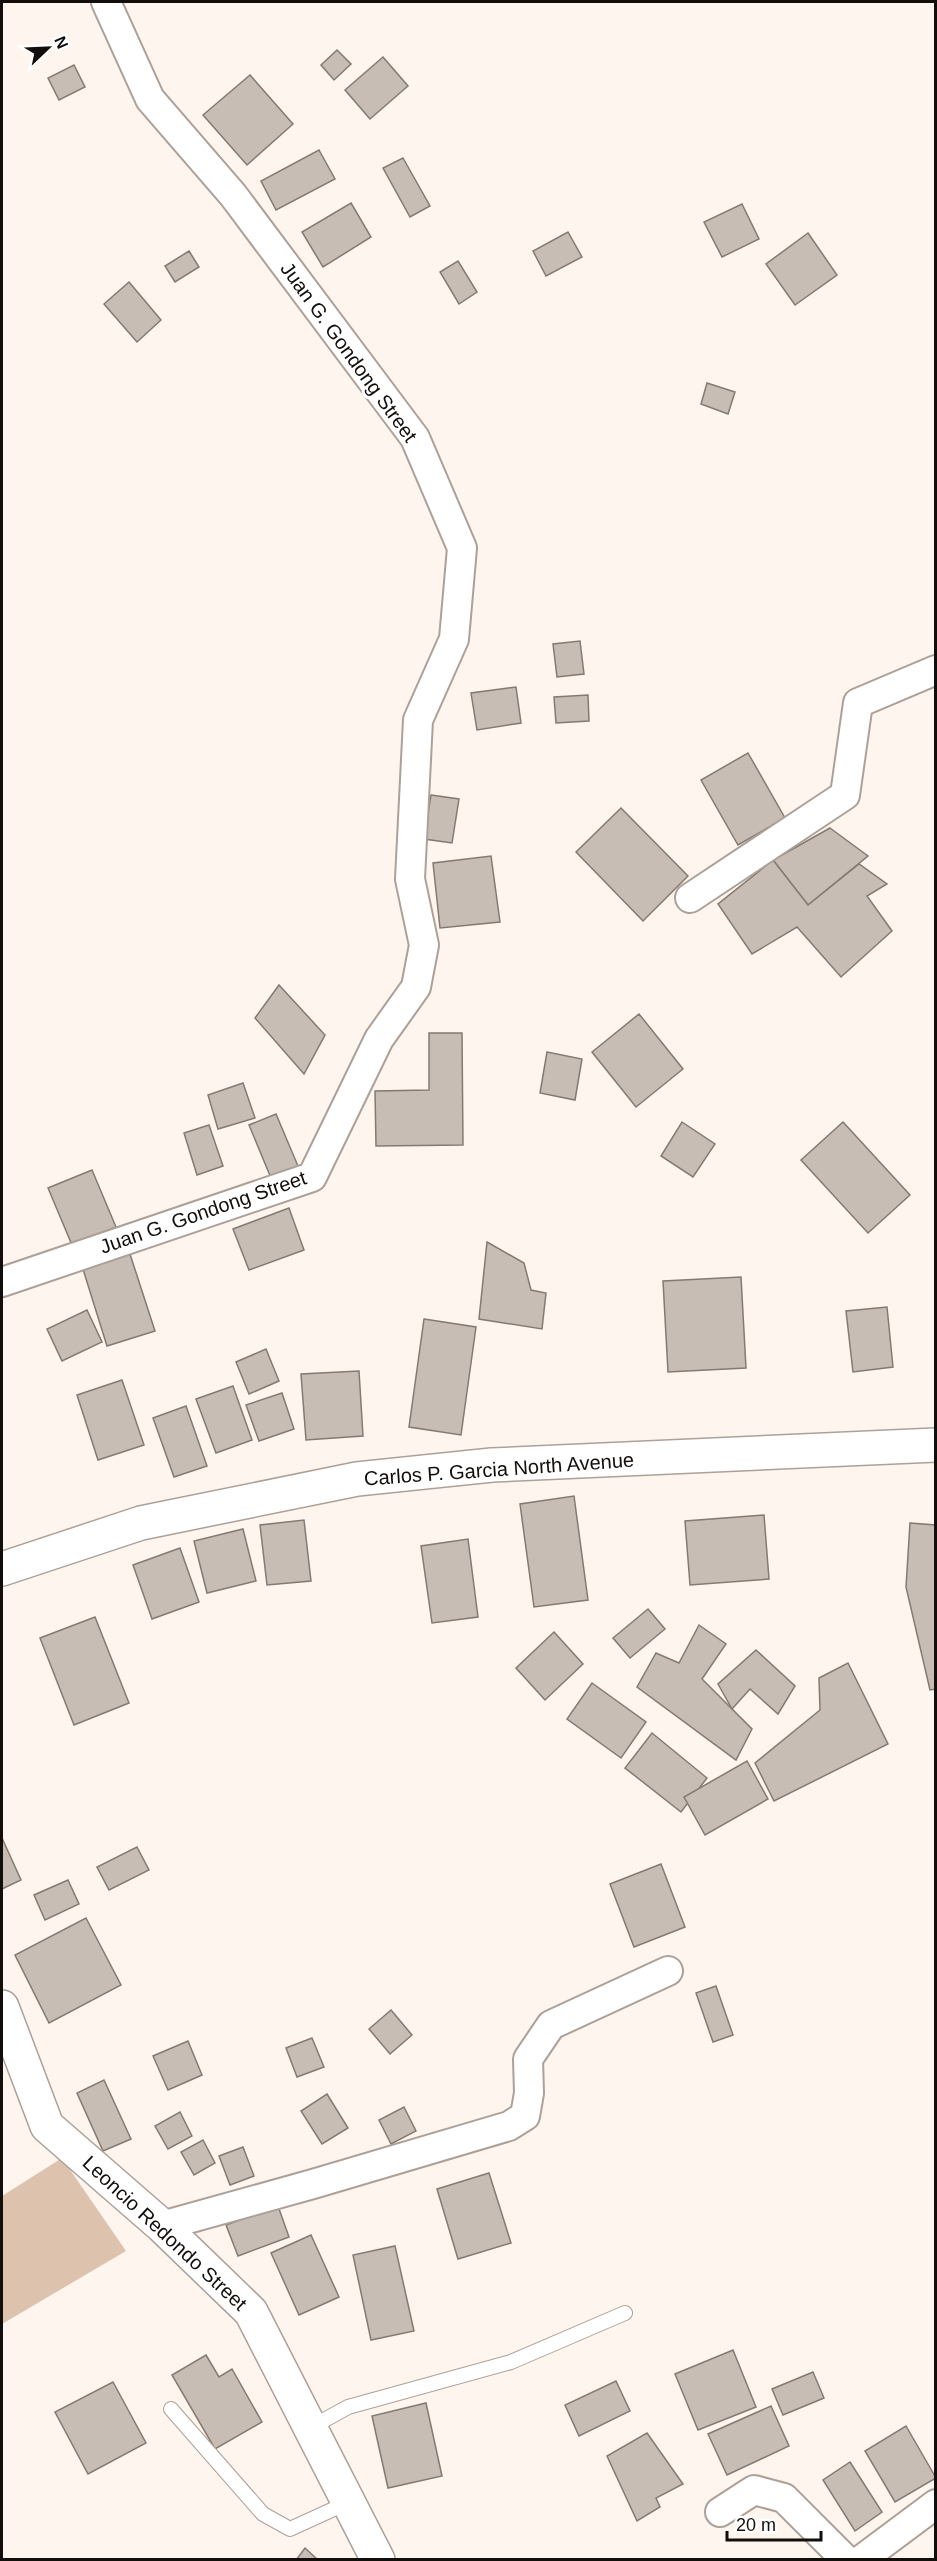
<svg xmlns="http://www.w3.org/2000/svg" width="937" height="2561" font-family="Arial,sans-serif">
<rect width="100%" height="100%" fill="#fef5ee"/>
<path fill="#ddc3ae" d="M 62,2158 L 126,2251 L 2,2324 L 2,2196 Z"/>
<g fill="#c8bdb4" stroke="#847a72" stroke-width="1.5">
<path d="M 337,50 L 351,64 L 334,80 L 321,65 Z"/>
<path d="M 383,57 L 408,86 L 370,119 L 345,90 Z"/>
<path d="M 74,65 L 85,87 L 59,100 L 48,78 Z"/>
<path d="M 250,75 L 293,124 L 247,165 L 203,115 Z"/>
<path d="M 319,150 L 335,179 L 276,210 L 261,181 Z"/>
<path d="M 403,158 L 430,206 L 410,217 L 383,168 Z"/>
<path d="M 351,203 L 371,237 L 323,267 L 302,232 Z"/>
<path d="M 742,204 L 759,239 L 722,257 L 704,222 Z"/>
<path d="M 568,232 L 582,257 L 546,276 L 533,251 Z"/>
<path d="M 808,233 L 837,275 L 795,305 L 766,264 Z"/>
<path d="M 189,251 L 199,267 L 175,282 L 165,266 Z"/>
<path d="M 458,261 L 477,292 L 459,304 L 440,272 Z"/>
<path d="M 129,282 L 161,320 L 137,342 L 104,304 Z"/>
<path d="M 707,383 L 735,392 L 728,414 L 701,404 Z"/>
<path d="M 580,641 L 584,674 L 557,677 L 553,644 Z"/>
<path d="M 516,687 L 521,723 L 477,730 L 471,693 Z"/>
<path d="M 588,695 L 589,721 L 556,723 L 554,697 Z"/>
<path d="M 748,753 L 785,818 L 738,845 L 701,780 Z"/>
<path d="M 431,795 L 459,799 L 452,843 L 424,839 Z"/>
<path d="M 621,808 L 688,876 L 643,921 L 576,852 Z"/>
<path d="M 830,828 L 868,856 L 808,905 L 773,860 Z"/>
<path d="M 491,856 L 500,922 L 440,928 L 433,863 Z"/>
<path d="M 773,860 L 808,905 L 859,864 L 887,884 L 867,896 L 892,931 L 841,977 L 797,927 L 752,954 L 718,904 Z"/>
<path d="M 279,985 L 325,1035 L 304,1074 L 255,1018 Z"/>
<path d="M 639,1014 L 683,1069 L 636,1107 L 592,1052 Z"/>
<path d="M 429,1033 L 462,1033 L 463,1145 L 376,1146 L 375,1091 L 429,1090 Z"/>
<path d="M 547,1052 L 582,1059 L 575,1100 L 540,1093 Z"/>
<path d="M 243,1083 L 255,1118 L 218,1129 L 208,1095 Z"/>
<path d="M 276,1114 L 298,1166 L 271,1178 L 249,1125 Z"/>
<path d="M 682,1122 L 715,1144 L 693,1177 L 661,1156 Z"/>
<path d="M 843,1122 L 910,1195 L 868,1233 L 801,1160 Z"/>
<path d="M 209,1125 L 223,1166 L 197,1175 L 184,1133 Z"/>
<path d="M 92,1170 L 116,1227 L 72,1245 L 48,1188 Z"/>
<path d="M 289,1208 L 304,1250 L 249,1270 L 233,1229 Z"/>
<path d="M 487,1242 L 524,1263 L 531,1290 L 546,1293 L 542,1329 L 479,1319 Z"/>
<path d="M 129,1251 L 155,1331 L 107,1346 L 82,1266 Z"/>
<path d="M 741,1277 L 746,1368 L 668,1372 L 663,1281 Z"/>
<path d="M 887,1307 L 893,1367 L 853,1372 L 846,1311 Z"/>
<path d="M 87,1310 L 102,1342 L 62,1361 L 47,1329 Z"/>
<path d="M 424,1319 L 476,1327 L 461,1435 L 409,1427 Z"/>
<path d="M 266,1349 L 279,1381 L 249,1394 L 236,1362 Z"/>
<path d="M 359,1371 L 363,1436 L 306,1440 L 301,1374 Z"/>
<path d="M 122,1380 L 144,1445 L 98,1460 L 77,1395 Z"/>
<path d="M 233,1386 L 252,1440 L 216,1453 L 196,1399 Z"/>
<path d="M 282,1393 L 294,1429 L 259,1441 L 246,1405 Z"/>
<path d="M 186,1406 L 207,1466 L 174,1477 L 153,1418 Z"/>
<path d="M 574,1496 L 588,1600 L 534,1607 L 520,1504 Z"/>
<path d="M 764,1515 L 769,1579 L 690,1585 L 685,1521 Z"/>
<path d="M 304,1520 L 311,1581 L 267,1585 L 260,1525 Z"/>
<path d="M 910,1523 L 936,1525 L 936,1689 L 930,1690 L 906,1587 Z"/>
<path d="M 243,1529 L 256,1581 L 207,1593 L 194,1541 Z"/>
<path d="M 468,1539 L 478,1617 L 432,1623 L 421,1546 Z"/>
<path d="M 180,1548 L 199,1602 L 152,1619 L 133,1565 Z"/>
<path d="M 648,1609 L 665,1629 L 630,1658 L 613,1638 Z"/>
<path d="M 95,1617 L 129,1703 L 74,1725 L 40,1638 Z"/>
<path d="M 699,1625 L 726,1644 L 702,1679 L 752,1729 L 736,1760 L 637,1687 L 656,1653 L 679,1663 Z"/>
<path d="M 554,1632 L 583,1664 L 545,1700 L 516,1668 Z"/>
<path d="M 756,1650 L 795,1686 L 778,1714 L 750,1689 L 732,1709 L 718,1684 Z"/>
<path d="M 848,1663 L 888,1744 L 774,1801 L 755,1763 L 820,1710 L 819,1678 Z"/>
<path d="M 592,1683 L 646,1722 L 621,1758 L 567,1719 Z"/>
<path d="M 652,1733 L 707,1778 L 681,1812 L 625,1768 Z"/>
<path d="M 747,1761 L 768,1799 L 705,1835 L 684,1797 Z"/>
<path d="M 2,1838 L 21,1880 L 2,1889 Z"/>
<path d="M 137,1847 L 149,1870 L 109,1890 L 97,1867 Z"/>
<path d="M 661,1864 L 685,1927 L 634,1947 L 610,1884 Z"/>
<path d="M 68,1880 L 79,1904 L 45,1920 L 34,1895 Z"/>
<path d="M 86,1918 L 121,1985 L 49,2023 L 15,1955 Z"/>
<path d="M 716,1986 L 733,2035 L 713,2042 L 696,1993 Z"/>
<path d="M 391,2010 L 412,2035 L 390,2054 L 369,2029 Z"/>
<path d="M 312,2038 L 324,2067 L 297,2077 L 286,2048 Z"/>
<path d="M 188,2041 L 202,2075 L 168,2090 L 153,2056 Z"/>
<path d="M 104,2080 L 131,2139 L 103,2151 L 77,2093 Z"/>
<path d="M 327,2094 L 348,2128 L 322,2144 L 301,2111 Z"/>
<path d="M 404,2107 L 416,2131 L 391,2144 L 379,2120 Z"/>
<path d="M 180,2112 L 192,2136 L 168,2149 L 155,2126 Z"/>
<path d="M 203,2140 L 215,2163 L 194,2175 L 181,2152 Z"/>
<path d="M 243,2147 L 254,2176 L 230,2185 L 219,2156 Z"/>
<path d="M 489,2173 L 511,2243 L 458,2259 L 437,2189 Z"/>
<path d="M 278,2206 L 289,2237 L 238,2256 L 226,2225 Z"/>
<path d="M 311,2235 L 339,2297 L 299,2315 L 271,2253 Z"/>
<path d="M 395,2246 L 414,2331 L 371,2340 L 353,2255 Z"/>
<path d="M 733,2350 L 756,2407 L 698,2430 L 675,2374 Z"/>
<path d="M 206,2355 L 219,2377 L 232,2369 L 262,2422 L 215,2449 L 172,2375 Z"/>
<path d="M 813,2372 L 824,2398 L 783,2415 L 772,2389 Z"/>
<path d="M 616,2381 L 630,2411 L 579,2436 L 565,2405 Z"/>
<path d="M 113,2382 L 146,2443 L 88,2474 L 55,2412 Z"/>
<path d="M 426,2403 L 442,2476 L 388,2488 L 372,2416 Z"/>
<path d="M 771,2406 L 789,2446 L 727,2475 L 708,2434 Z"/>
<path d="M 906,2426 L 936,2478 L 895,2502 L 865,2451 Z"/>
<path d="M 647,2433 L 683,2484 L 656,2498 L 660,2507 L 637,2521 L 607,2456 Z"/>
<path d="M 850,2462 L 882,2512 L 855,2531 L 823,2480 Z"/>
<path d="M 305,2548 L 318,2560 L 296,2560 Z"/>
</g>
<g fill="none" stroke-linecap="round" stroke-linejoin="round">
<g stroke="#aca199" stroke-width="16">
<g id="service">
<path d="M 171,2409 L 263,2514 L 290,2529 L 349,2502"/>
<path d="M 310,2428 L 348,2407 L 511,2362 L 625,2313"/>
</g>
</g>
<g stroke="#aca199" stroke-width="32">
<g id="minor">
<path d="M 690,898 L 845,795 L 858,703 L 936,670"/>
<path d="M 2,1282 L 312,1177 L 379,1039 L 416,987 L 424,945 L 410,879 L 418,720 L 454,639 L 462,548 L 415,438 L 233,195 L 150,99 L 106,2"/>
<path d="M 162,2226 L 313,2184 L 509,2126 L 525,2116 L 529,2093 L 528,2059 L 551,2025 L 668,1971"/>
<path d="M 720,2512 L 754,2490 L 784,2498 L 846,2560"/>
<path d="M 861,2560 L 936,2504"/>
</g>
</g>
<g stroke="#aca199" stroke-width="36">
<path id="tertiary" d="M 2,2007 L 47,2126 L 162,2226 L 251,2312 L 378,2560"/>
</g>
<g stroke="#aca199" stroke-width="36">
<path id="primary" d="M 2,1569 L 141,1523 L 357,1479 L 492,1465 L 936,1445"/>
</g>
<use href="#service" stroke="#fff" stroke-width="14"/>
<use href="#minor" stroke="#fff" stroke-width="28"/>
<use href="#tertiary" stroke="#fff" stroke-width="33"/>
<use href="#primary" stroke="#fff" stroke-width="33"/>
</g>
<g text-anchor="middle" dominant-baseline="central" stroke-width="6" stroke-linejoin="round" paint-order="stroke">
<g font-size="20" fill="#110e0b" stroke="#fff">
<text transform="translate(349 352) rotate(54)">Juan G. Gondong Street</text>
<text transform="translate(203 1212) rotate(-19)">Juan G. Gondong Street</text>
<text transform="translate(499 1469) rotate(-4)">Carlos P. Garcia North Avenue</text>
<text transform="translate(165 2233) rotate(43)">Leoncio Redondo Street</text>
</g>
</g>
<rect width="937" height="2561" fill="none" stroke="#110e0b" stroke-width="6"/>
<g transform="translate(48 48) rotate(67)" stroke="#ffffff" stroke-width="4.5" paint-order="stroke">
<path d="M0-4.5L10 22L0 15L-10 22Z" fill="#110e0b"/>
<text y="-9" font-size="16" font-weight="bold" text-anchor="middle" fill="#110e0b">N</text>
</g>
<path d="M727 2531v9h94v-9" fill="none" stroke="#110e0b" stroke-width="3"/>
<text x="736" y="2531" font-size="18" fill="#110e0b" stroke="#ffffff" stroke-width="4.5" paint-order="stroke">20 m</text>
</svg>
